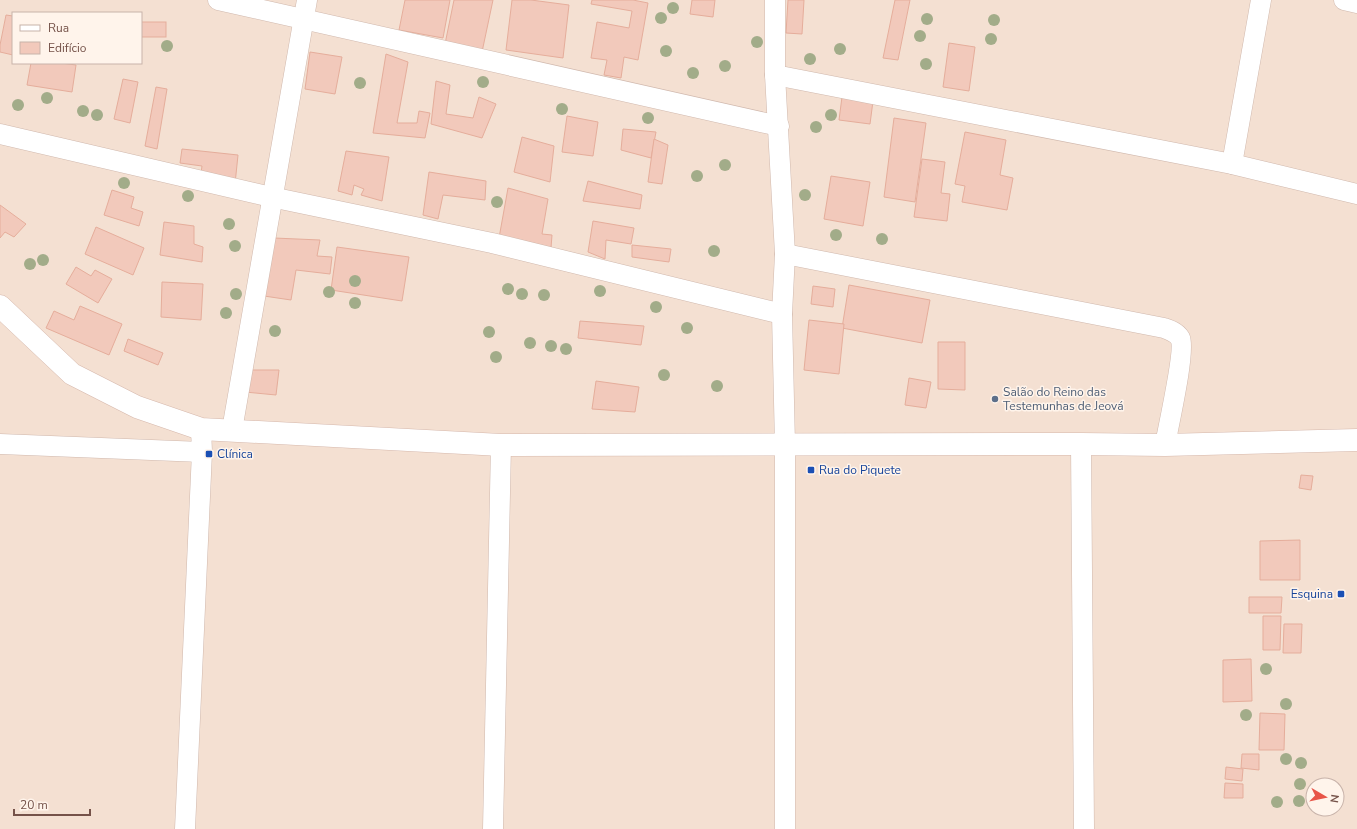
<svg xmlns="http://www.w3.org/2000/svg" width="1357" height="829" font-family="'Nunito Sans',sans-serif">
<rect width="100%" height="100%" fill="#fdefe4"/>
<path fill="#f4e0d2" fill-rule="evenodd" d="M 0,0 L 1357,0 L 1357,829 L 0,829 ZM 13,13 L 141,13 L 141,63 L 13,63 ZM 1313,785 L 1337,785 L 1337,809 L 1313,809 Z"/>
<g fill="#f2c9bb" stroke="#e5ad9b">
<path d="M 405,0 L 450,0 L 443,38 L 399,30 Z"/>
<path d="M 454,0 L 493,0 L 482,52 L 445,44 Z"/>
<path d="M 512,0 L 531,0 L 569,5 L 563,58 L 506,50 Z"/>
<path d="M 592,0 L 633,0 L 648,3 L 638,60 L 624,57 L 621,78 L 604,75 L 607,60 L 591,58 L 597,22 L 629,28 L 632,11 L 591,4 Z"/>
<path d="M 692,0 L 715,0 L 713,17 L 690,14 Z"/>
<path d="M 788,0 L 804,0 L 802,34 L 786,33 Z"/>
<path d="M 895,0 L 910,0 L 898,60 L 883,58 Z"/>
<path d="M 6,15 L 13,16 L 13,55 L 0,52 L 0,45 Z"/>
<rect x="141" y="22" width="25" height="15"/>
<path d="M 949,43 L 975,47 L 969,91 L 943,87 Z"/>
<path d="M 310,52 L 342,57 L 335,94 L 305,89 Z"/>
<path d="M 386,54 L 408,62 L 397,123 L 417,123 L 419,111 L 430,113 L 425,138 L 373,133 Z"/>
<path d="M 31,63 L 61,63 L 76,65 L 72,92 L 27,85 Z"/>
<path d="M 123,79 L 138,82 L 130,123 L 114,119 Z"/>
<path d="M 436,81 L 450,85 L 446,114 L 473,118 L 479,97 L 496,104 L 482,138 L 431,124 Z"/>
<path d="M 156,87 L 167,89 L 157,149 L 145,146 Z"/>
<path d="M 842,97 L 873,101 L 870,124 L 839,120 Z"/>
<path d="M 567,116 L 598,122 L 593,156 L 562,152 Z"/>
<path d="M 894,118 L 926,123 L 915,202 L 884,197 Z"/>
<path d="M 623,129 L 656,132 L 651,158 L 621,150 Z"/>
<path d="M 965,132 L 1006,140 L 1000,175 L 1013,178 L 1007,210 L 962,202 L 965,186 L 955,184 Z"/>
<path d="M 522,137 L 554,146 L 550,182 L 514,172 Z"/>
<path d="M 654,139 L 668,145 L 662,184 L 648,182 Z"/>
<path d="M 182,149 L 238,155 L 235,184 L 200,180 L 202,166 L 180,163 Z"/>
<path d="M 346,151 L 389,157 L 382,201 L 361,195 L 364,189 L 354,185 L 352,195 L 338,191 Z"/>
<path d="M 922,159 L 945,162 L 941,193 L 950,194 L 947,221 L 914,217 Z"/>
<path d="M 429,172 L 486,181 L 485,200 L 443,195 L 438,219 L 423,215 Z"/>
<path d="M 831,176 L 870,182 L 863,226 L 824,219 Z"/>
<path d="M 588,181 L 642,195 L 640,209 L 583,201 Z"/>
<path d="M 508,188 L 548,199 L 542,234 L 552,235 L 551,248 L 499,238 Z"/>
<path d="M 112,190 L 134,197 L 131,208 L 143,212 L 139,226 L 104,215 Z"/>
<path d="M 0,205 L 26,224 L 14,237 L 5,232 L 0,238 Z"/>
<path d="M 593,221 L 634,228 L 631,244 L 606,240 L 605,259 L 588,252 Z"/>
<path d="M 164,222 L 194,226 L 194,244 L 203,247 L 202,262 L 160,255 Z"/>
<path d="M 96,227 L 144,248 L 133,275 L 85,254 Z"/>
<path d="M 274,238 L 320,240 L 317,256 L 332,257 L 330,274 L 296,270 L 291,300 L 264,296 Z"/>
<path d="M 632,245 L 671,249 L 669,262 L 632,257 Z"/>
<path d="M 337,247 L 409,257 L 402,301 L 331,290 Z"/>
<path d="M 76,267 L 91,276 L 95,270 L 112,279 L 98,303 L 66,284 Z"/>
<path d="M 162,282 L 203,284 L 201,320 L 161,317 Z"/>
<path d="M 849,285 L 930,300 L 922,343 L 842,328 Z"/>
<path d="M 813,286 L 835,289 L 833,307 L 811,304 Z"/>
<path d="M 80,306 L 122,324 L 109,355 L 46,328 L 54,311 L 74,320 Z"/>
<path d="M 809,320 L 844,324 L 839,374 L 804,370 Z"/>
<path d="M 580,321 L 644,326 L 641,345 L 578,338 Z"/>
<path d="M 128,339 L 163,353 L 158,365 L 124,351 Z"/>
<path d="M 938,342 L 965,342 L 965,390 L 938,389 Z"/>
<path d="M 249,370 L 279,370 L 276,395 L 245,392 Z"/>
<path d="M 909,378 L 931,382 L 926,408 L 905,405 Z"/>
<path d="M 596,381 L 639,387 L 635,412 L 592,409 Z"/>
<path d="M 1301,475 L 1313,476 L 1311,490 L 1299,488 Z"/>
<path d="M 1300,540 L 1300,580 L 1260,580 L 1260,541 Z"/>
<path d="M 1249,597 L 1282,597 L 1281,613 L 1249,613 Z"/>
<path d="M 1263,616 L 1281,616 L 1280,650 L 1263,650 Z"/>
<path d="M 1284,624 L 1302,624 L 1301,653 L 1283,653 Z"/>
<path d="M 1251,659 L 1252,701 L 1223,702 L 1223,660 Z"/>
<path d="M 1260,713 L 1285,714 L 1284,750 L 1259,750 Z"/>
<path d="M 1242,754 L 1259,754 L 1259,770 L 1241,768 Z"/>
<path d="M 1226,767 L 1243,769 L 1242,781 L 1225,779 Z"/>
<path d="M 1225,783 L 1243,784 L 1243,798 L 1224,798 Z"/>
</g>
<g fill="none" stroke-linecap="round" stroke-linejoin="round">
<g stroke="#d0b8ad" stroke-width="21">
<g id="street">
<path d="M 218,0 L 779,126"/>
<path d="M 775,0 L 775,75 L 785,254 L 782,314 L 785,445 L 785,829"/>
<path d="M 1344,0 L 1357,3"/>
<path d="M 775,75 L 1232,164 L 1357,194"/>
<path d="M 0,134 L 271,197 L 492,243 L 782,314"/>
<path d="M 1232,164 L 1261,0"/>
<path d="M 785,254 L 1164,328 C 1170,330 1176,332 1180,338 C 1186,349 1168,428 1165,445"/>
<path d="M 232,430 L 307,0"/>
<path d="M 0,444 L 202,452"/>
<path d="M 1081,444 L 1084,829"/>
<path d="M 185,829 L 202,452 L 201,429"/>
<path d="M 493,829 L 501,445"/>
</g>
</g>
<g stroke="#d6b8ac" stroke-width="23">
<path id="secondary" d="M 0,306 L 72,374 L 137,407 L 201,429 L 501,445 L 1081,444 L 1165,445 L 1357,440"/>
</g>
<use href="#street" stroke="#fff" stroke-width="20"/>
<use href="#secondary" stroke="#fff" stroke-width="22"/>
</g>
<g fill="#a2ac89">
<circle cx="673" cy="8" r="6"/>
<circle cx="661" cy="18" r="6"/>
<circle cx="927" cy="19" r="6"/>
<circle cx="994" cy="20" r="6"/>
<circle cx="920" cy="36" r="6"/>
<circle cx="991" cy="39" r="6"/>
<circle cx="757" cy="42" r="6"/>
<circle cx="167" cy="46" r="6"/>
<circle cx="840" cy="49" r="6"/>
<circle cx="666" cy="51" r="6"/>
<circle cx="810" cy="59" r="6"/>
<circle cx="926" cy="64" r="6"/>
<circle cx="725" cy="66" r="6"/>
<circle cx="693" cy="73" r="6"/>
<circle cx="483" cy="82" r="6"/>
<circle cx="360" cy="83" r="6"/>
<circle cx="47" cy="98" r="6"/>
<circle cx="18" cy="105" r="6"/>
<circle cx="562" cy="109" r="6"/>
<circle cx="83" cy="111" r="6"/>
<circle cx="97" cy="115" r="6"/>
<circle cx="831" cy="115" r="6"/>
<circle cx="648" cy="118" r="6"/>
<circle cx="816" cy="127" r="6"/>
<circle cx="725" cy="165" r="6"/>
<circle cx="697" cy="176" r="6"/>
<circle cx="124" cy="183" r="6"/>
<circle cx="805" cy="195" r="6"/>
<circle cx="188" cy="196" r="6"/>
<circle cx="497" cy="202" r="6"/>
<circle cx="229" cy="224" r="6"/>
<circle cx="836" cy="235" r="6"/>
<circle cx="882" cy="239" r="6"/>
<circle cx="235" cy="246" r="6"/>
<circle cx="714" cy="251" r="6"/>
<circle cx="43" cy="260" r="6"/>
<circle cx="30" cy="264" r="6"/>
<circle cx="355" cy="281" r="6"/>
<circle cx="508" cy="289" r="6"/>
<circle cx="600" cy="291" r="6"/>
<circle cx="329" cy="292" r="6"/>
<circle cx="236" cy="294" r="6"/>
<circle cx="522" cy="294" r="6"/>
<circle cx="544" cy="295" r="6"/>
<circle cx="355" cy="303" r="6"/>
<circle cx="656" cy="307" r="6"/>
<circle cx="226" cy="313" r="6"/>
<circle cx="687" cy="328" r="6"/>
<circle cx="275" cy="331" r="6"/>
<circle cx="489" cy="332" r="6"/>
<circle cx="530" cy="343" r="6"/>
<circle cx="551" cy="346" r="6"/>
<circle cx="566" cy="349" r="6"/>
<circle cx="496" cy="357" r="6"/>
<circle cx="664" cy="375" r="6"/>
<circle cx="717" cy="386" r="6"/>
<circle cx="1266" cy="669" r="6"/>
<circle cx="1286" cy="704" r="6"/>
<circle cx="1246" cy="715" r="6"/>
<circle cx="1286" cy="759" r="6"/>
<circle cx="1301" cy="763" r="6"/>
<circle cx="1300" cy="784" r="6"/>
<circle cx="1299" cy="801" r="6"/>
<circle cx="1277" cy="802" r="6"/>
</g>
<circle fill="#5c6f8a" stroke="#fff4eb" stroke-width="1.5" cx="995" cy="399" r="4"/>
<g fill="#1a4fb4" stroke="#fff4eb" stroke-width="1.5">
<rect x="205" y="450" width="8" height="8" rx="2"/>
<rect x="807" y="466" width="8" height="8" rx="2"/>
<rect x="1337" y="590" width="8" height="8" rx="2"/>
</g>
<g text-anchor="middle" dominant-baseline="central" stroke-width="3" stroke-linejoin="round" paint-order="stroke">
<g font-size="12" fill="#4e5e75" stroke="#fff4eb" text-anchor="start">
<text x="1003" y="392">Salão do Reino das<tspan x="1003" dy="14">Testemunhas de Jeová</tspan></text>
</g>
<g font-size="12" fill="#164399" stroke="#fff4eb" text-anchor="start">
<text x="217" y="454">Clínica</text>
<text x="819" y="470">Rua do Piquete</text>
<text x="1333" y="594" text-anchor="end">Esquina</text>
</g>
</g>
<rect x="12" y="12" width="130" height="52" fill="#fff4eb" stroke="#c8b3aa"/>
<rect x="20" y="25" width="20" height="6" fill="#ffffff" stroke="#c8b3aa"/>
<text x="48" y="32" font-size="12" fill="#755249">Rua</text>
<rect x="20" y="42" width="20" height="12" fill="#f2c9bb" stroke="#c8b3aa"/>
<text x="48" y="52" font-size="12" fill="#755249">Edifício</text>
<g transform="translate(1325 797) rotate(99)"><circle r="19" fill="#fff4eb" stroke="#c8b3aa"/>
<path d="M0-3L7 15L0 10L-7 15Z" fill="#e85447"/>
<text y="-6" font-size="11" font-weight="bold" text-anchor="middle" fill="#755249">N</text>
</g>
<path d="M14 809v6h76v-6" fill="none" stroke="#755249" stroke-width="2"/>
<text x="20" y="809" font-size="12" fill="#755249" stroke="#fff4eb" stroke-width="3" paint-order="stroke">20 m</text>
</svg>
